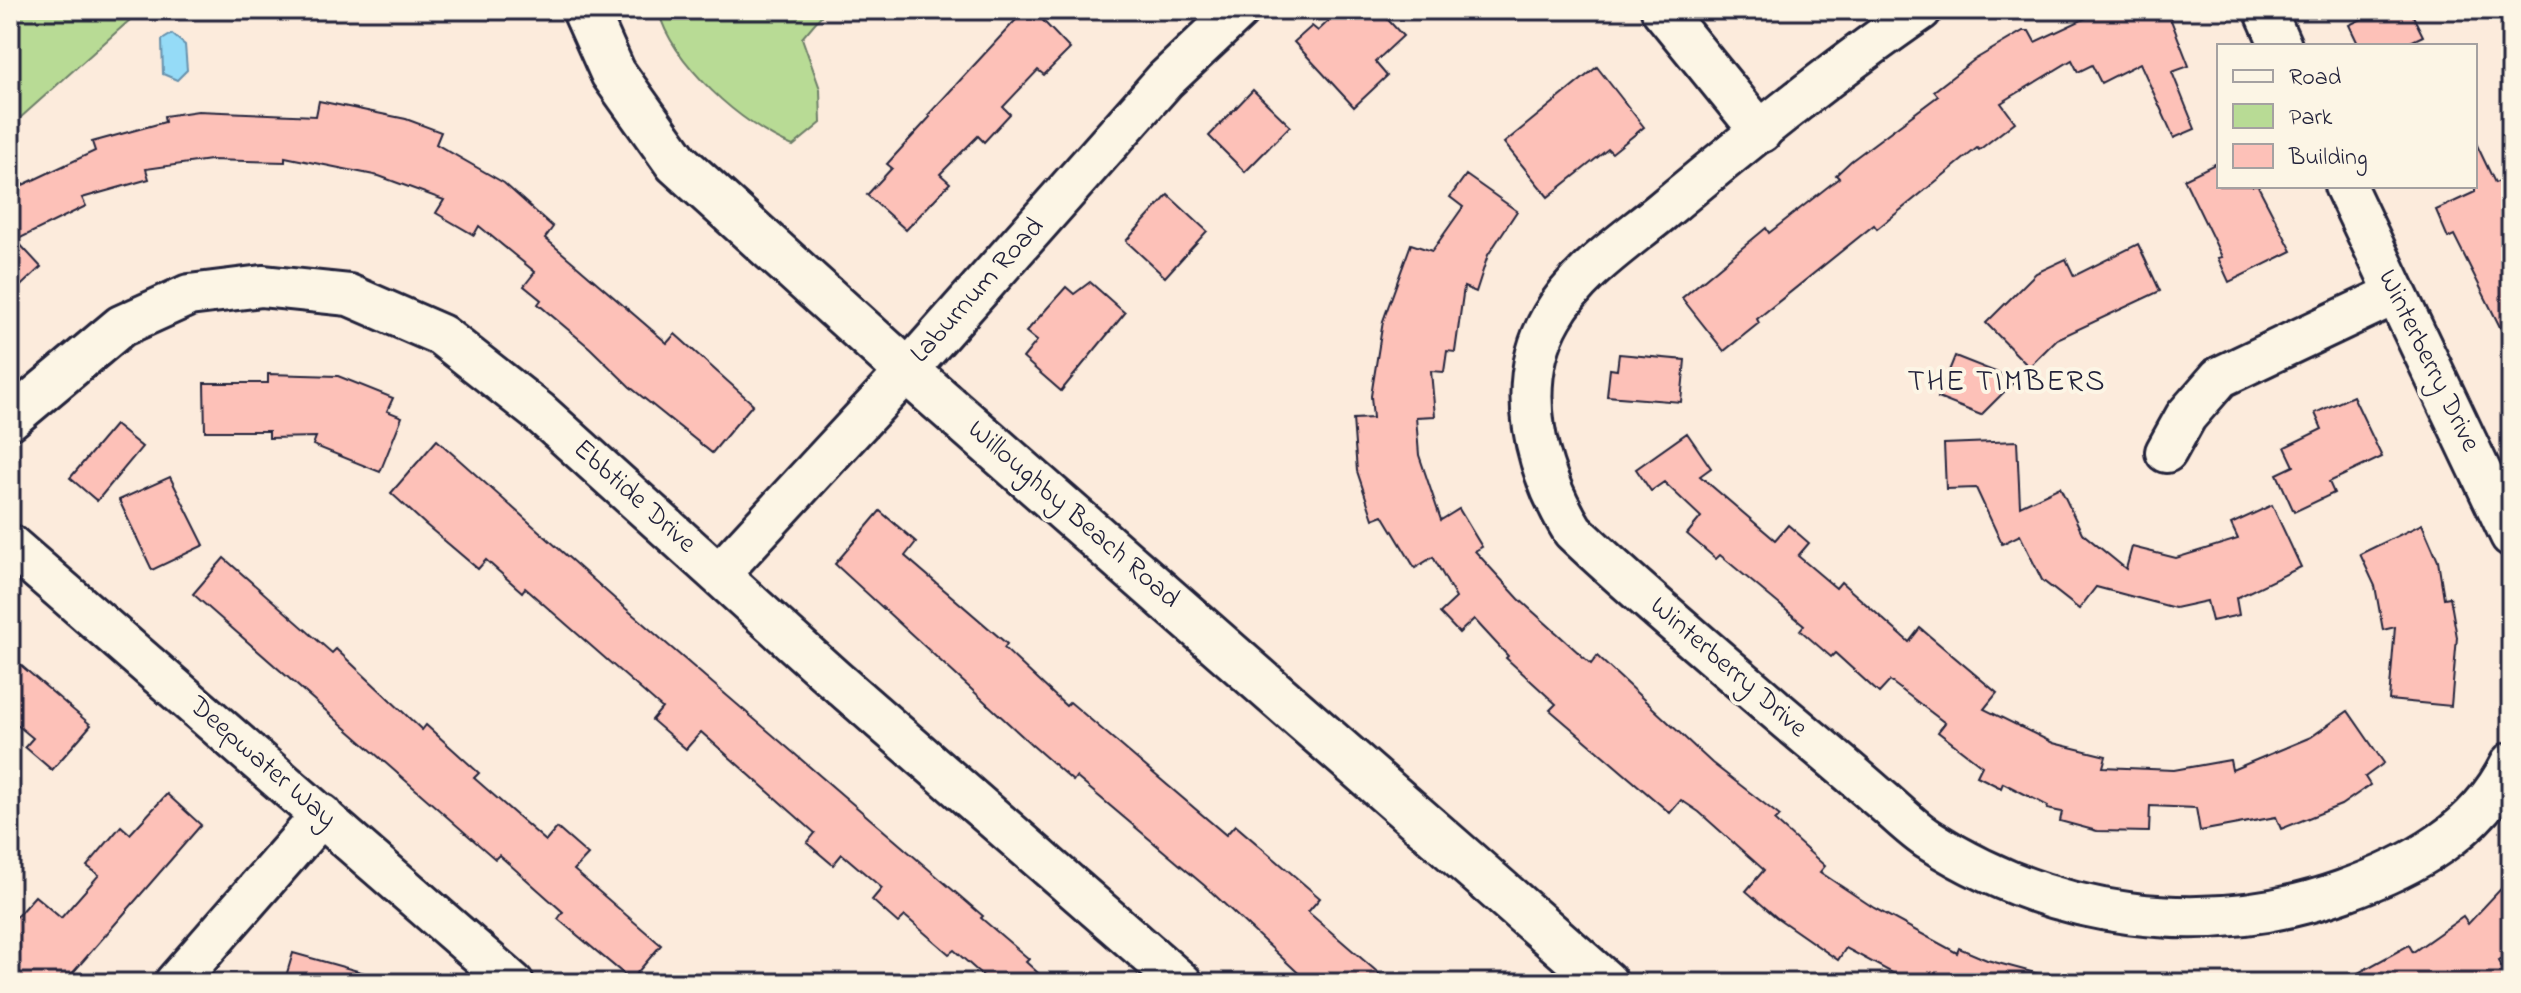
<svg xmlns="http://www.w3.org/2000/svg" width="2521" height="993" font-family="'Indie Flower',sans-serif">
<rect width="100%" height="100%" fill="#fcebdc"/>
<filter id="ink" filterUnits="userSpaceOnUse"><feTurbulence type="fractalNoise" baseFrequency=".0125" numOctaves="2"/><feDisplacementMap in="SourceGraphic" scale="16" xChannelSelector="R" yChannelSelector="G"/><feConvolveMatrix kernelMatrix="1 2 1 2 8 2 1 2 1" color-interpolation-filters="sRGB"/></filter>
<g filter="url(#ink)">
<g fill="#b8db95" stroke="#6d7e68" stroke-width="2">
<path d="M 10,10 L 141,10 L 10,127 Z"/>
<path d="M 658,10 L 826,10 L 802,38 L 820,89 L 821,123 L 793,146 C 742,126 672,63 658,10 Z"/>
</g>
<path fill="#95dbf7" stroke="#6791ac" stroke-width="2" d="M 172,34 L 185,45 L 187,70 L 177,80 L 163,74 L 162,40 Z"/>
<g fill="#fdc1b8" stroke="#22223b" stroke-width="2">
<path d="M 1025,10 L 1033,10 L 1070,49 L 1044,75 L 1038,70 L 1003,107 L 1010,114 L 984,142 L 978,136 L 940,174 L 950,183 L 906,230 L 867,195 L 892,168 L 887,164 L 930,117 L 928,115 Z"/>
<path d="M 1340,10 L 1379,10 L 1403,36 L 1375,62 L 1387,76 L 1354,107 L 1294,42 L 1312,26 L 1318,31 Z"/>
<path d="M 2103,10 L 2167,10 L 2189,66 L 2172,72 L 2195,129 L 2174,138 L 2140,63 L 2101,83 L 2092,65 L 2078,72 L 2072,60 L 2001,103 L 2015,122 L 1979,150 L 1977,148 L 1877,229 L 1874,225 L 1757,319 L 1759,323 L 1724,351 L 1682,298 L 1766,228 L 1769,233 L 1839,178 L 1836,175 L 1851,161 L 1938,96 L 1934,91 L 1974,60 L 2023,31 L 2029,31 L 2035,42 Z"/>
<path d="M 2380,10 L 2410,10 L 2423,36 L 2402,46 L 2359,46 L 2349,25 Z"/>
<path d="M 1597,67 L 1644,127 L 1612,153 L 1608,149 L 1548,197 L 1504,143 Z"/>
<path d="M 1253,90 L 1290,126 L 1245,172 L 1209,136 Z"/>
<path d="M 319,101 L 406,119 L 441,132 L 436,144 L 504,183 L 553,227 L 545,238 L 667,343 L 675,334 L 753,404 L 712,453 L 630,387 L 590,348 L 538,304 L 541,300 L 524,286 L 535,272 L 479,226 L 474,235 L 436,213 L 444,200 L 379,176 L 285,157 L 285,162 L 210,160 L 146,169 L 149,179 L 82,198 L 86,206 L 16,240 L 41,267 L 10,296 L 10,191 L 95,151 L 92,142 L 165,122 L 164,116 L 198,111 L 316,116 Z"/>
<path d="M 2475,141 L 2495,183 L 2502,180 L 2511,199 L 2511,349 L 2454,235 L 2448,238 L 2436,210 L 2475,192 Z"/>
<path d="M 2219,162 L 2219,186 L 2258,186 L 2292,251 L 2229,282 L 2218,258 L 2222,257 L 2184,179 Z"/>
<path d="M 1466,175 L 1517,211 L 1488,255 L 1476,292 L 1464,287 L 1455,352 L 1447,351 L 1444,372 L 1431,371 L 1435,416 L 1416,417 L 1419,455 L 1441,520 L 1459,509 L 1482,547 L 1475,551 L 1519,599 L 1591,664 L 1597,656 L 1712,763 L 1780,816 L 1775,821 L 1825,866 L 1820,872 L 1874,908 L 1957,953 L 1959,948 L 1987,960 L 2039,974 L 2038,983 L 1911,983 L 1846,948 L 1838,960 L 1776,917 L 1746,891 L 1764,870 L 1699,812 L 1681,800 L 1670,813 L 1550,710 L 1556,704 L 1506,658 L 1508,656 L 1474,619 L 1459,633 L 1440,613 L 1456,598 L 1433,557 L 1415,568 L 1383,515 L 1373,519 L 1357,471 L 1353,419 L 1373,418 L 1371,396 L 1383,321 L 1411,244 L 1432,251 L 1463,207 L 1450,197 Z"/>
<path d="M 1168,195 L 1207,231 L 1165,277 L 1126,241 Z"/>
<path d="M 2138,244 L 2160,291 L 2057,339 L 2029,367 L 1986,323 L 2036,273 L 2066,259 L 2074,276 Z"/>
<path d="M 1090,282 L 1125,313 L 1061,391 L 1023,358 L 1037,341 L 1026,332 L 1066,287 L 1074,294 Z"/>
<path d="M 1619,354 L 1685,360 L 1681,402 L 1607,396 L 1610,369 L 1617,370 Z"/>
<path d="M 1955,356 L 2016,380 L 1981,415 L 1938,398 Z"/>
<path d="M 268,374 L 338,376 L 393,398 L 387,411 L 402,417 L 380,472 L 313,445 L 316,437 L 269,438 L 269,431 L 205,431 L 204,383 L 268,383 Z"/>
<path d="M 2353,396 L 2382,457 L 2329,482 L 2334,493 L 2294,512 L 2277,474 L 2294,466 L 2285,447 L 2322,429 L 2315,413 Z"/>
<path d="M 115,425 L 142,447 L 97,501 L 70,478 Z"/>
<path d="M 1687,433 L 1711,468 L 1700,476 L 1775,540 L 1788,525 L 1809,543 L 1798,556 L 1836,588 L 1841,582 L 1909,642 L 1920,628 L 1997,693 L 1984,709 L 2053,743 L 2106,756 L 2103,767 L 2174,770 L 2230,760 L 2232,770 L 2311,737 L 2348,711 L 2384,763 L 2365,777 L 2370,785 L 2341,805 L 2281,829 L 2276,817 L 2200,831 L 2196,808 L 2150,806 L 2149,832 L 2097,831 L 2060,821 L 2062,812 L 2047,809 L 2048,806 L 2003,783 L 2001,788 L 1977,776 L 1982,766 L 1938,732 L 1945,723 L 1890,681 L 1879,693 L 1835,653 L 1831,657 L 1800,630 L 1804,625 L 1720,555 L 1716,559 L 1687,534 L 1701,517 L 1664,482 L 1651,491 L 1636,469 Z"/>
<path d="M 437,440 L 624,607 L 983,916 L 981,918 L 1029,959 L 1026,962 L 1049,983 L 991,983 L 954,950 L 949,954 L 905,916 L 898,923 L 872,900 L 882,888 L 842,854 L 833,865 L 807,843 L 815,833 L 701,732 L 686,749 L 652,720 L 662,708 L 525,588 L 522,592 L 486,560 L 478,569 L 425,524 L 391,493 Z"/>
<path d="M 2017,441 L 2020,506 L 2060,487 L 2082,533 L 2126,569 L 2132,547 L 2176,558 L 2238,539 L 2231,524 L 2272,505 L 2301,567 L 2236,598 L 2239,615 L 2212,621 L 2207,601 L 2175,608 L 2096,587 L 2079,609 L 2042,580 L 2020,535 L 2002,544 L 1976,488 L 1946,489 L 1944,444 Z"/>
<path d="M 170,477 L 204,545 L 152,570 L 119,500 Z"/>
<path d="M 880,511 L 916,542 L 905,556 L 1007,644 L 1004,648 L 1066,706 L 1070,702 L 1226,835 L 1235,825 L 1284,867 L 1320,898 L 1308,912 L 1390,983 L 1309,983 L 1205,886 L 1076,777 L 1073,781 L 1032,745 L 835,564 Z"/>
<path d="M 2422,524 L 2438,561 L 2444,598 L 2450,597 L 2457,637 L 2451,706 L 2389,700 L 2395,627 L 2383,630 L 2375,586 L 2360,554 Z"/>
<path d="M 224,558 L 332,653 L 336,649 L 422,730 L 426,725 L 479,773 L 474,778 L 546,841 L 557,828 L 588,855 L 574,870 L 661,945 L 631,980 L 558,919 L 563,912 L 499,855 L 495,859 L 193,594 Z"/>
<path d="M 10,656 L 91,725 L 52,770 L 25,747 L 33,738 L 10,719 Z"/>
<path d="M 167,794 L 201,825 L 64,983 L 10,983 L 10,924 L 35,896 L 61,918 L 99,875 L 87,866 L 121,826 L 130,834 Z"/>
<path d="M 2511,878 L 2511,952 L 2498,961 L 2511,983 L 2340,983 L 2409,945 L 2413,952 L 2463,917 L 2468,924 Z"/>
<path d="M 293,953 L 372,975 L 371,983 L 284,983 Z"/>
</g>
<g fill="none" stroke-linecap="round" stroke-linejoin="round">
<g stroke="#22223b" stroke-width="46">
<g id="street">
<path d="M 1662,10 L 1761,132"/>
<path d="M 1921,10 C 1831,72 1745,142 1661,212 C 1623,243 1577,273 1552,317 C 1513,384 1535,469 1573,531 C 1638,593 1708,651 1776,710 C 1810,739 1844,767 1877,796 C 1894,810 1910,827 1928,839 C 2052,919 2205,940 2343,891 C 2413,866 2477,832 2511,763"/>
<path d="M 2265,10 L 2281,46"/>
<path d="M 2345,186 L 2511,536"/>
<path d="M 10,419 L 121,326 L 189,295 L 262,286 L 349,295 L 441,335 L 539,412 L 834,679 L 1182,983"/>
<path d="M 2166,452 L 2186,416 L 2220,377 L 2395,294"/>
<path d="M 10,545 L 513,983"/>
<path d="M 719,574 L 907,371 L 1165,80 L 1239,10"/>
<path d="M 175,983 L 322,815"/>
</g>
</g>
<g stroke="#22223b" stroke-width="50">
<path id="secondary" d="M 585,10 L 613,73 L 677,163 L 907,371 L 1605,983"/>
</g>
<use href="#street" stroke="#fcf5e5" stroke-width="40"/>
<use href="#secondary" stroke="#fcf5e5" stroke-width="44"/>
</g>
</g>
<g text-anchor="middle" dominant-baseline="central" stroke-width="8" stroke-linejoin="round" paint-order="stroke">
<g font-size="28" fill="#22223b" stroke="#fcf5e5">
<text transform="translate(978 291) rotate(-48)">Laburnum Road</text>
<text transform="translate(2428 361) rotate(64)">Winterberry Drive</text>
<text transform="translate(634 497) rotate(42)">Ebbtide Drive</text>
<text transform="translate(1073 515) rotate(41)">Willoughby Beach Road</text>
<text transform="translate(1728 668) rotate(41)">Winterberry Drive</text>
<text transform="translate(262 763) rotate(41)">Deepwater Way</text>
</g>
<g font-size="30" letter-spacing="2" fill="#22223b" stroke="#fcf5e5">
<text x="2007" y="383">THE TIMBERS</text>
</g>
</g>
<rect width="2521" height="993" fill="none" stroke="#fcf5e5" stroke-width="40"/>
<rect x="20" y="20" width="2481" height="953" fill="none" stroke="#22223b" stroke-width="3" filter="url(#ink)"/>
<rect x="2217" y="44" width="260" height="144" fill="#fcf5e5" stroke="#a5a1a1" stroke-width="2"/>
<rect x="2233" y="70" width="40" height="12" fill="#fcf5e5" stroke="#a5a1a1" stroke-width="2"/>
<text x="2289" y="84" font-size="24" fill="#22223b">Road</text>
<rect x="2233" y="104" width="40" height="24" fill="#b8db95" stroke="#a5a1a1" stroke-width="2"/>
<text x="2289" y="124" font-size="24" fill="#22223b">Park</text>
<rect x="2233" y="144" width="40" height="24" fill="#fdc1b8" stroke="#a5a1a1" stroke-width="2"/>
<text x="2289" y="164" font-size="24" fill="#22223b">Building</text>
</svg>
